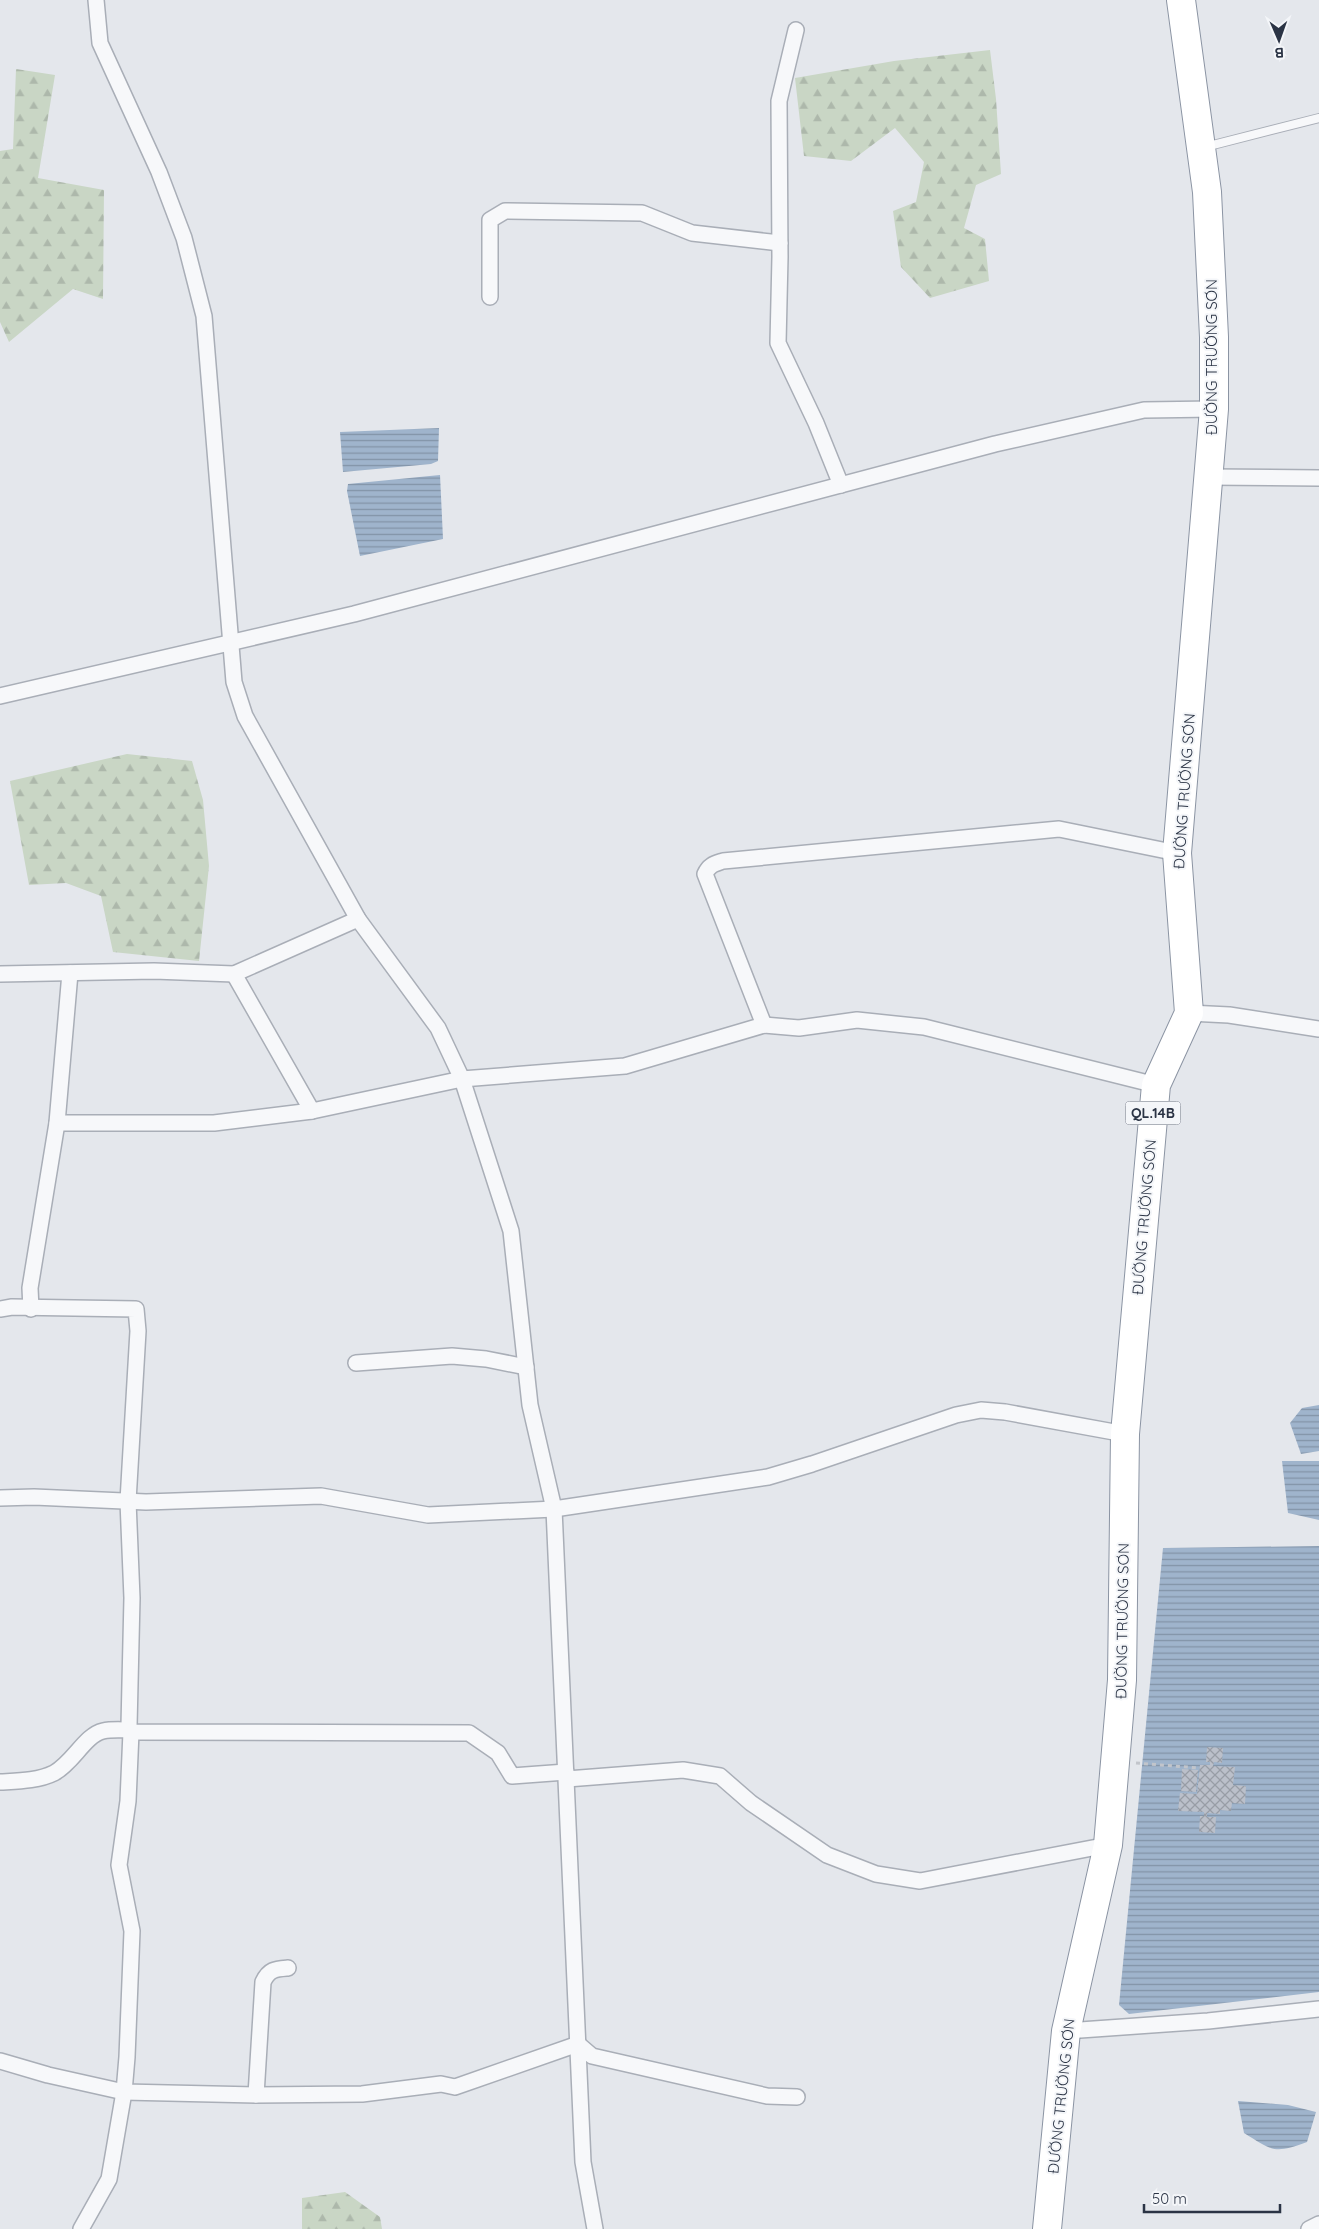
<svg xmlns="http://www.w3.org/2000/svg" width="1319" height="2229" font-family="Quicksand,sans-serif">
<defs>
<pattern id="forest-firs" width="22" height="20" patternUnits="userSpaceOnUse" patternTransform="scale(1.25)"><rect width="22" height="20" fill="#c9d6c5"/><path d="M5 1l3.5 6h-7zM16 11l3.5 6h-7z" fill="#adb8ab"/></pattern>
<pattern id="water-rules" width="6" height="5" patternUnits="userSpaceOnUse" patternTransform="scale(1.25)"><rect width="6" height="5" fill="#9fb4cc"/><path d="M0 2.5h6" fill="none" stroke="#8293a7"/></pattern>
<pattern id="building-cross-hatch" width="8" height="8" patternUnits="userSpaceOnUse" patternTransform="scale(1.25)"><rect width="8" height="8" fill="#bbc0ca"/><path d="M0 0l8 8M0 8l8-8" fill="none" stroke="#989da6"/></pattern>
</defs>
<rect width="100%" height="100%" fill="#e4e7ec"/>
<g fill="url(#forest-firs)">
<path d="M 990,50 L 996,99 L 1001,174 L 976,185 L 964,228 L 985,239 L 989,281 L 930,298 L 901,267 L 893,211 L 916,202 L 924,162 L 895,128 L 851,161 L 804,156 L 795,78 L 894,61 Z"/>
<path d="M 16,69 L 55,75 L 38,178 L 104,190 L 103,299 L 73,289 L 9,342 L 0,322 L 0,151 L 13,149 Z"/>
<path d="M 127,754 L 192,761 L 203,800 L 209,866 L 199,961 L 113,952 L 101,896 L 66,883 L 29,885 L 10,781 Z"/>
<path d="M 345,2192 L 380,2217 L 382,2229 L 302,2229 L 302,2198 Z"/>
</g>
<g fill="url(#water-rules)">
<path d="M 439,428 L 438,461 L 431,464 L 343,472 L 340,432 Z"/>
<path d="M 440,475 L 443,539 L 360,556 L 347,491 L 348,484 Z"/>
<path d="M 1319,1405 L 1319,1451 L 1301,1454 L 1290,1423 L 1302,1408 Z"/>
<path d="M 1282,1461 L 1319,1461 L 1319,1520 L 1288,1513 Z"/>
<path d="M 1319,1546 L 1319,1992 L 1129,2014 L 1119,2005 L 1163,1548 Z"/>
<path d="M 1238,2101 L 1288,2105 L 1316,2112 L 1307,2142 C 1274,2154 1273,2151 1244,2133 Z"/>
</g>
<g fill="url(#building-cross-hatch)">
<path d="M 1207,1747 L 1223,1748 L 1222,1763 L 1214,1762 L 1213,1766 L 1235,1767 L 1233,1785 L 1246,1786 L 1245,1804 L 1232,1803 L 1231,1811 L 1220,1810 L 1220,1814 L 1207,1813 L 1207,1817 L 1216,1817 L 1215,1833 L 1199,1832 L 1200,1816 L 1204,1816 L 1204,1812 L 1178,1811 L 1180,1793 L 1197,1794 L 1200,1765 L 1210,1765 L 1210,1762 L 1206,1762 Z"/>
<path d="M 1182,1769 L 1198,1770 L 1196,1792 L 1181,1791 Z"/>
</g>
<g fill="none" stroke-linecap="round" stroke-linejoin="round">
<g stroke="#a9aeb7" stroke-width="10">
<path id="lane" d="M 1205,147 L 1319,118"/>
</g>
<g stroke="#a9aeb7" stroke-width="18">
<g id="street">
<path d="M 96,0 L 100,43 L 159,172 L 184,238 L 204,316 L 234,682 L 245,716 L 358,919 L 438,1028 L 462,1079 L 511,1231 L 530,1405 L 554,1509 L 583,2162 L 595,2229"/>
<path d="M 796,30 L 779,101 L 780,257 L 778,343 L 816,423 L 841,485"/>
<path d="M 490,297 L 490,220 L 505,211 L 642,213 L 692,233 L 780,243"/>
<path d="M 1208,477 L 1319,478"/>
<path d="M 0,696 L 354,614 L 995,444 L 1144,410 L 1214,409"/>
<path d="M 0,974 L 154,971 L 234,974 L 358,919"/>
<path d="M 234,974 L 312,1111"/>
<path d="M 1189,1013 L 1229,1015 L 1319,1029"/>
<path d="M 764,1025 L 705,874 C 709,865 714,864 723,861 L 1059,829 L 1177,853"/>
<path d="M 57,1123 L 214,1123 L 312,1111 L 462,1079 L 625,1066 L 764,1025 L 799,1028 L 857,1020 L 924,1027 L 1156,1085"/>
<path d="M 0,1309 L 12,1307 L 136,1309 L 138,1331 L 128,1501 L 132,1598 L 129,1726 L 131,1732 L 469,1733 L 498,1753 L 512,1776 L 566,1772"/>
<path d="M 31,1309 L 30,1288 L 57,1123 L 70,973"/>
<path d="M 356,1363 L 452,1356 L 486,1359 L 526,1367"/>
<path d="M 0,1498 L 34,1497 L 146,1502 L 321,1496 L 428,1515 L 554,1509 L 768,1477 L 812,1464 L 956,1415 L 981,1410 L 1005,1412 L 1125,1434"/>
<path d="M 567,1779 L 683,1770 L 720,1776 L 751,1803 L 827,1855 L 876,1874 L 920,1881 L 1108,1845"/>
<path d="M 0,1782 C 17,1781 38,1781 54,1773 C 73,1763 85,1735 103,1731 C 112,1729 121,1730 130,1730"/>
<path d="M 1066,2031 L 1208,2021 L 1319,2009"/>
<path d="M 0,2061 L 48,2075 L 124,2092 L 256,2095 L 362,2094 L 441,2084 L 455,2087 L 578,2044 L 592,2056 L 767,2096 L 797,2097"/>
<path d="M 256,2095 L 263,1982 C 269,1969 276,1969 288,1968"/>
<path d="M 81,2229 L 109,2179 L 124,2092 L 127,2057 L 132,1931 L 119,1865 L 128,1801 L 131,1732"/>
<path d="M 1309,2229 L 1319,2224"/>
</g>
</g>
<g stroke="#8b94a3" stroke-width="30">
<path id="highway" d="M 1047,2229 L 1066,2031 L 1108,1845 L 1122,1680 L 1125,1434 L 1156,1085 L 1189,1013 L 1177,853 L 1214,409 L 1214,337 L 1207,192 L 1181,0"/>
</g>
<path stroke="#c2c5cb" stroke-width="3" stroke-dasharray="4 4" stroke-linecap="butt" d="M 1136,1763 L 1199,1768"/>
<use href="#lane" stroke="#f7f8fa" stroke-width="8"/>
<use href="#street" stroke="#f7f8fa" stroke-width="15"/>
<use href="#highway" stroke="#fff" stroke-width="28"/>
</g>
<g text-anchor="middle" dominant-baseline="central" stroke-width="4" stroke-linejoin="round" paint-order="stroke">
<rect fill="#f4f6f9" stroke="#676e7b" stroke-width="1" x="1125.5" y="1101.5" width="55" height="23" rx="4"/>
<g font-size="14" font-weight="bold" fill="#2b3445">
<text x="1153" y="1113">QL.14B</text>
</g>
<g font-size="15" fill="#2b3445" stroke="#f4f6f9">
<text transform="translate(1211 357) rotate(-90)">ĐƯỜNG TRƯỜNG SƠN</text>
<text transform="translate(1184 791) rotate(-86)">ĐƯỜNG TRƯỜNG SƠN</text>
<text transform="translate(1144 1217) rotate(-85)">ĐƯỜNG TRƯỜNG SƠN</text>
<text transform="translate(1122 1621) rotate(-89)">ĐƯỜNG TRƯỜNG SƠN</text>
<text transform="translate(1061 2096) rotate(-84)">ĐƯỜNG TRƯỜNG SƠN</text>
</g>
</g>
<g transform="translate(1279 40) rotate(178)" stroke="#f4f6f9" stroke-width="4" paint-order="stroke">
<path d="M0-4L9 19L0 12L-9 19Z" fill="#2b3445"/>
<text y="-8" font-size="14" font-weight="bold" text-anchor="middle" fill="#2b3445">B</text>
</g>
<path d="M1144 2204v8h136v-8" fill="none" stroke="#2b3445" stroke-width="2.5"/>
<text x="1152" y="2204" font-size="15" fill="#2b3445" stroke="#f4f6f9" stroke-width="4" paint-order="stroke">50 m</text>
</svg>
